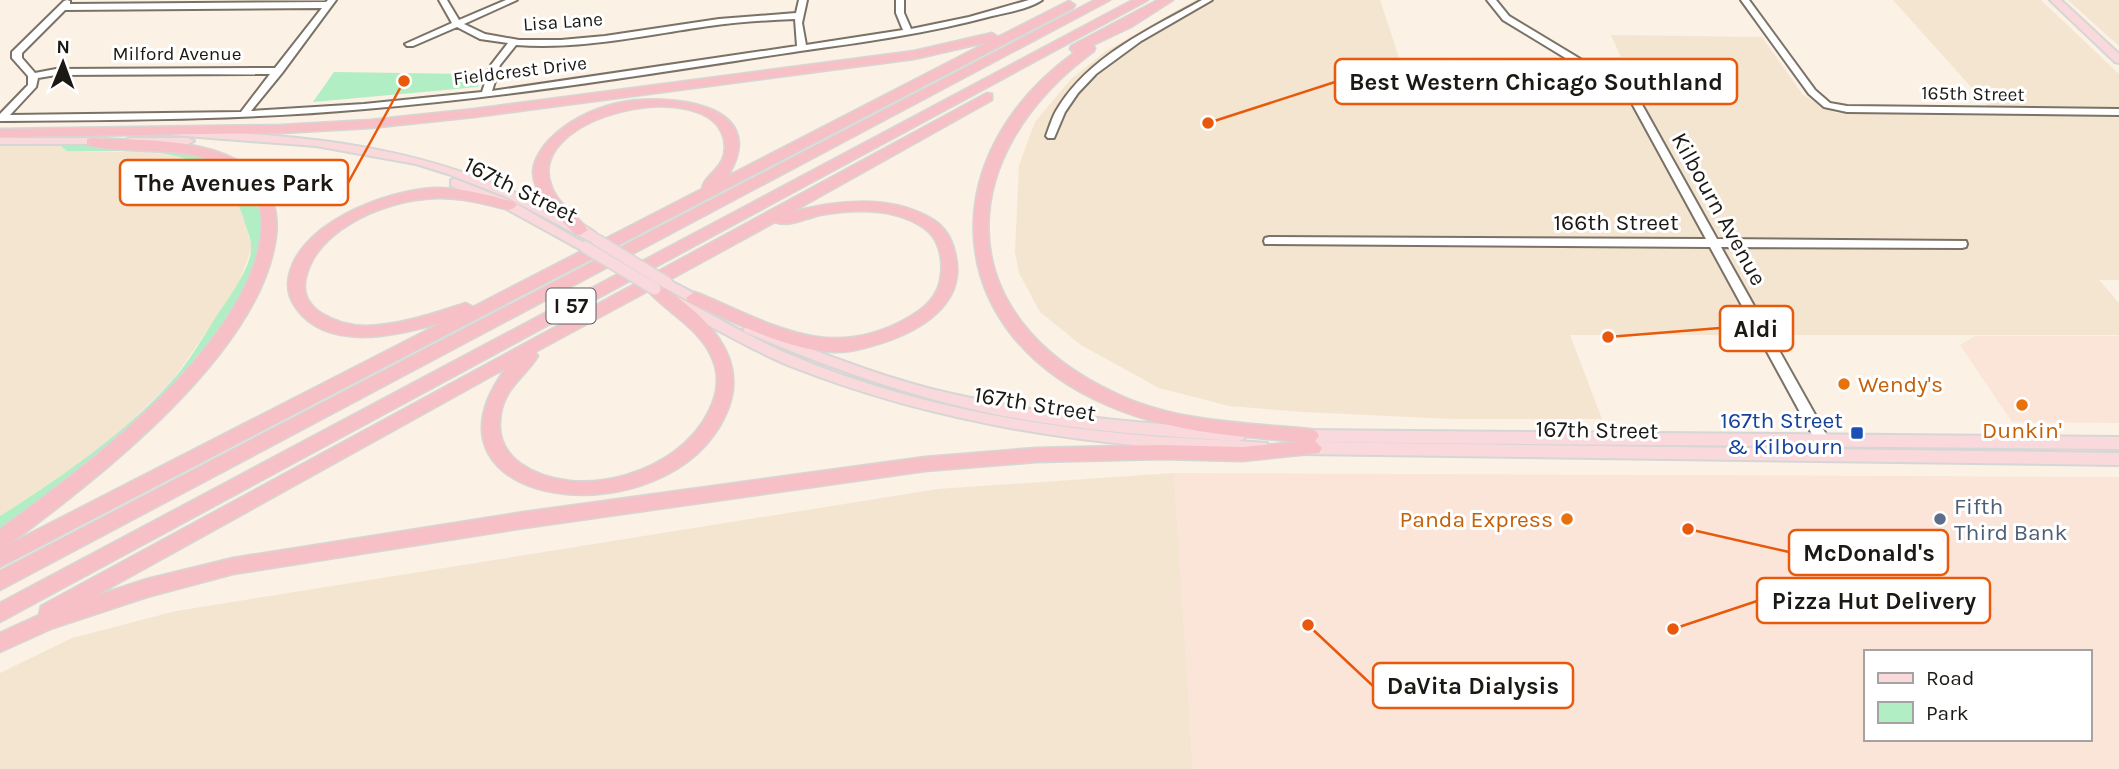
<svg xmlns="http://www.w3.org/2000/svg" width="2119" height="769" font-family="Karla,sans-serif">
<rect width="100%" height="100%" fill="#fbf1e4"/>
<g fill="#fbe4d8" fill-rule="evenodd">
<path d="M 1975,336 L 2119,336 L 2119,423 L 2012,422 L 1960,345 Z"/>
<path d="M 1174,473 L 2119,477 L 2119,769 L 1193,769 ZM 1865,652 L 2089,652 L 2089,739 L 1865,739 Z"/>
</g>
<g fill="#f4e5d1">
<path d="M 1195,0 L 1380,0 L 1399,58 L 1621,57 L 1611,35 L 1762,37 L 1803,95 L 1836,113 L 1997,116 L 1893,0 L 2041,0 L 2119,74 L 2119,280 L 2099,280 L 2119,303 L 2119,335 L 1570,335 L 1602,419 L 1453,419 L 1303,412 L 1229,406 L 1159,388 L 1081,345 L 1040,312 L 1019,273 L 1015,252 L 1019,165 L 1035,122 L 1071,79 L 1106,51 Z"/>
<path d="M 2068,0 L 2119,0 L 2119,46 Z"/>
<path d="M 0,146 L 61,146 L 68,151 L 92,152 L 147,152 L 176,156 L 200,164 L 223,182 L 234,197 L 241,209 L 252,247 L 238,285 L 173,380 L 122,430 L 77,465 L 0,516 Z"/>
<path d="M 1174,473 L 1193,769 L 0,769 L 0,673 L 72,638 L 176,611 L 938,489 Z"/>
</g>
<g fill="#b1eec3">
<path d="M 334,72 L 471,74 L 482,73 L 478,87 L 313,102 Z"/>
<path d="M 83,145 C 118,147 161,143 194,154 C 234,168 268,198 262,243 C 254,304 163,402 117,443 C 81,476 39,505 0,535 L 0,516 C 61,477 122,436 171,382 C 190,361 204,335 219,312 C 230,297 253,264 251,246 C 251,238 246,228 244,220 C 238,197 221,174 199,164 C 158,145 111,153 67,151 L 61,146 Z"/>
</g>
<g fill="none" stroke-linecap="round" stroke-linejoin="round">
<g stroke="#7a7266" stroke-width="4">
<g id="minor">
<path d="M 67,0 L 70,1 L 70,4 L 326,2 L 328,0 L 336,0 L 282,73 L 251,111 L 364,104 L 482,92 L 491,65 L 508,43 L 480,39 L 457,27 L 413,46 L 407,46 L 405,44 L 452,23 L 439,0 L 447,0 L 459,20 L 506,0 L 517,0 L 464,24 L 485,34 L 519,40 L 561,40 L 605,36 L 719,19 L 796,13 L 799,0 L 807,0 L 802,23 L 806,45 L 903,30 L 896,13 L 896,0 L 904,0 L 904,13 L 911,29 L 969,17 L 1029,0 L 1042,0 C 1029,9 1008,12 992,16 C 929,33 865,42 800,51 C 655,73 511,97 365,109 C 243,120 122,120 0,121 L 0,114 L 28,85 L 28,76 L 12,58 L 12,52 L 64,1 ZM 322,8 L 275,68 L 56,69 L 35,73 L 22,58 L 22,53 L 65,10 ZM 795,19 L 797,46 L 492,91 L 500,65 L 516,45 C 581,50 645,35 709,26 C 737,22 766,20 795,19 ZM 270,74 L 241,112 L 10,115 L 36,87 L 38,78 L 56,75 Z"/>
<path d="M 1202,0 L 1212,0 L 1141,41 L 1096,74 L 1078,93 L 1065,112 L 1054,138 L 1048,138 L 1046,136 C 1049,128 1052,118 1056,111 C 1087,57 1150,29 1202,0 Z"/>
<path d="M 1487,0 L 1496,0 L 1509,16 L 1635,92 L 1717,239 L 1966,241 L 1967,244 L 1966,247 L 1962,248 L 1721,247 L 1836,452 L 1837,456 L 1836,460 L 1826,460 L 1710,247 L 1265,244 L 1264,241 L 1265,238 L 1269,237 L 1706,239 L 1628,96 L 1503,20 Z"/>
<path d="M 1741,0 L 1749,0 L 1815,90 L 1830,103 L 1847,106 L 2119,109 L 2119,115 L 1847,112 L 1824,107 L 1809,94 Z"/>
</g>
</g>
<g stroke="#d6d6d5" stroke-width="4">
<g id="major">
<path d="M 2050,0 L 2061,0 L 2119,54 L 2119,63 L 2115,62 Z"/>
<path d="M 177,130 C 311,136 421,145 544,206 C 562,215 590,225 603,240 L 601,243 L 593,243 L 504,196 L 448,174 L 416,164 L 316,146 L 173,135 L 171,133 Z"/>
<path d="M 0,138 L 104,138 L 110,141 L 104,144 L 0,144 Z"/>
<path d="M 131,138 L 188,138 L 194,141 L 188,144 L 127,143 L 127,139 Z"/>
<path d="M 455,179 L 513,202 L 591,247 L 589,250 L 581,250 L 505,208 L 451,186 L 451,180 Z"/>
<path d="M 667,279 L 709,301 L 711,304 L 709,307 L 699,307 L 662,286 L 661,283 Z"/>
<path d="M 677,297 L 682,299 C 716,317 750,337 786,353 C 928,414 1086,436 1239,441 C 1155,436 1071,430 989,413 C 905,395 824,366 745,332 L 743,329 L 750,324 L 755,326 C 812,350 870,373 931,389 C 1033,414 1135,424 1239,429 L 1244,431 L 1246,435 L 1244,439 L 1239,441 L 1267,443 L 1269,447 L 1267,451 L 1262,453 C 1100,448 942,426 790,366 C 749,349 711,326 672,305 L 670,302 Z"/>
<path d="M 1301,430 L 2119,437 L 2119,449 L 1301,442 L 1296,440 L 1294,436 L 1296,432 Z"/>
<path d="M 1303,442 L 2119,453 L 2119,465 L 1303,454 L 1298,452 L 1296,448 L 1298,444 Z"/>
</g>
</g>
<g stroke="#d6d6d5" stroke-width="3">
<g id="highway">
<path d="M 1095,0 L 1110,0 L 0,590 L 0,571 Z"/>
<path d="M 1133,0 L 1148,0 L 0,622 L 0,603 Z"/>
<path d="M 1158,0 L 1173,0 L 1131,27 L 1093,45 L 1095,48 L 1094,51 C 952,155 947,316 1117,394 C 1176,422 1246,423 1310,429 L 1316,431 L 1319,436 L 1315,441 L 1322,448 L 1319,453 L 1242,461 L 1162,459 L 1036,462 L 925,471 L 524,528 L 233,574 L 147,597 L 53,628 L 0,652 L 0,633 L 39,615 L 41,606 L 987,93 L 992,94 L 992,100 L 792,212 C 837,200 890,194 932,219 C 944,226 952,239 955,253 C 967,299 928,326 890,340 C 872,346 852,353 833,352 C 782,349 735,322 688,302 L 686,298 L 694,292 L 700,294 C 772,324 829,362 906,319 C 924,309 939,297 941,275 C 943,258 939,238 924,228 C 894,207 854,209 820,215 C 807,218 786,228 775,222 L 660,285 C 704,315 752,356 726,414 C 668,543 402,510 506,368 L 95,596 L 147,579 L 233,558 L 524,512 L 925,457 L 1036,448 L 1162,445 L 1242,447 L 1299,442 C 1234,436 1168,432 1107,405 C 940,333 931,157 1074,53 L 1070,49 L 1071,46 ZM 648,291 C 669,314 701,329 713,360 C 720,377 717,395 709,411 C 680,473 577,503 521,464 C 503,451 497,433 501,413 C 505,387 526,376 538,356 L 535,352 Z"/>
<path d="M 1069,1 L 1075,5 L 1073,8 L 0,567 L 0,549 L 441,323 C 398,335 328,353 296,308 C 291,301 288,293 288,284 C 291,225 387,190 435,188 C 462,188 489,195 514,202 L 517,205 L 514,208 L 509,210 C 481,203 453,195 424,199 C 381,203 317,230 306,277 C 302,292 308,305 321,313 C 335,322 351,326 367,326 C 401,325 434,313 466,303 L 473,307 L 702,189 C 704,173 730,168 724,139 C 709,74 525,115 551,185 C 557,204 576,214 588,230 L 580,235 L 575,234 C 559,218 534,197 533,173 C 533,161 541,149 549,140 C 568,121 592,109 618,103 C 666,93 773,102 728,176 L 988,42 L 914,59 L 474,117 L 370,128 L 281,133 L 0,137 L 0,129 L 281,125 L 370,120 L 474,109 L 914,51 L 992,33 L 998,37 Z"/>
<path d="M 92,138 C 142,141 203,137 247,166 C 270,182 279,209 276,236 C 262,353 96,480 7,546 L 0,548 L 0,529 C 86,467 248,345 261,234 C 264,210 256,187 236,173 C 191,141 137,157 87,145 L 87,139 Z"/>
</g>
</g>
<use href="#minor" fill="#fff" fill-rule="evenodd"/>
<use href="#major" fill="#fad9dd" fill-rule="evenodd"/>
<use href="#highway" fill="#f7c0c6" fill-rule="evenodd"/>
<g stroke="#d6d6d5" stroke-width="14" stroke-linecap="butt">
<g id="major-bridge">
<path d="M 597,240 L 667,283"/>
<path d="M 585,247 L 655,289"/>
</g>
</g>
<use href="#major-bridge" stroke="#fad9dd" stroke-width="11"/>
</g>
<g fill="#e8710a" stroke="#fff" stroke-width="2.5">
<circle cx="1844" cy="384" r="7"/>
<circle cx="2022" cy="405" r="7"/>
<circle cx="1567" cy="519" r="7"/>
</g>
<rect fill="#1a4fb4" stroke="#fff" stroke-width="2.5" x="1850" y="426" width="14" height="14" rx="3.5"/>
<circle fill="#5c6f8a" stroke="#fff" stroke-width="2.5" cx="1940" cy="519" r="7"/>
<g text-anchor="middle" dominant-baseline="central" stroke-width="6" stroke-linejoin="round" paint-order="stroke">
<g font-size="19" fill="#1c1914" stroke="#fff">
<text transform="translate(563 22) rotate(-4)">Lisa Lane</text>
<text x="177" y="54">Milford Avenue</text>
<text transform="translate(520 71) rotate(-7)">Fieldcrest Drive</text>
<text transform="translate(1973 94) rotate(1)">165th Street</text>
</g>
<rect fill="#fff" stroke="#605e5a" stroke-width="2" x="546.5" y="288.5" width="49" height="35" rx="5"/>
<g font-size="21" font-weight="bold" fill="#1c1914">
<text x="571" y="306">I 57</text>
</g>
<g font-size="23" fill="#1c1914" stroke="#fff">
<text transform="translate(521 190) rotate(26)">167th Street</text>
<text transform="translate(1719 209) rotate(61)">Kilbourn Avenue</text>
<text x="1616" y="222">166th Street</text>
<text transform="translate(1035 404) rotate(9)">167th Street</text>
<text transform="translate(1597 430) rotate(1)">167th Street</text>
</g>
<g font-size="23" fill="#c56008" stroke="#fff" text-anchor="start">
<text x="1858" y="384">Wendy's</text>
<text x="2022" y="430" text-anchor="middle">Dunkin'</text>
<text x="1553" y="519" text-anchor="end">Panda Express</text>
</g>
<g font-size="23" fill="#164399" stroke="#fff" text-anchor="end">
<text x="1843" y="420">167th Street<tspan x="1843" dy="26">&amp; Kilbourn</tspan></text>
</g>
<g font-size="23" fill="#4e5e75" stroke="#fff" text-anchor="start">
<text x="1954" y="506">Fifth<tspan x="1954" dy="26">Third Bank</tspan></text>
</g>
</g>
<path fill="none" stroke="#e8590c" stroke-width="2.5" d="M1208 123L1335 82M404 81L348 183M1608 337L1720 328M1688 529L1789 552M1673 629L1757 601M1308 625L1373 686"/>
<g fill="#e8590c" stroke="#fff" stroke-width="2.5">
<circle cx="1208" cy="123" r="7"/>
<circle cx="404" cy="81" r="7"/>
<circle cx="1608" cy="337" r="7"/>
<circle cx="1688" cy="529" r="7"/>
<circle cx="1673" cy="629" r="7"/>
<circle cx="1308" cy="625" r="7"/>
</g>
<g fill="#fff" stroke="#e8590c" stroke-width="2.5">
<rect x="1335" y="59" width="402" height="45" rx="7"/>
<rect x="120" y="160" width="228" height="45" rx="7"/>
<rect x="1720" y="306" width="73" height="45" rx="7"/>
<rect x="1789" y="530" width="159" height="45" rx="7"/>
<rect x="1757" y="578" width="233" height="45" rx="7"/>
<rect x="1373" y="663" width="200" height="45" rx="7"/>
</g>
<g font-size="24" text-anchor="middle" font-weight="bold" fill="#1c1914">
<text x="1536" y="90">Best Western Chicago Southland</text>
<text x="234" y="191">The Avenues Park</text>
<text x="1756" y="337">Aldi</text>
<text x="1869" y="561">McDonald's</text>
<text x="1874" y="609">Pizza Hut Delivery</text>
<text x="1473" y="694">DaVita Dialysis</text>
</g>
<rect x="1864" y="650" width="228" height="91" fill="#ffffff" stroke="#a4a3a1" stroke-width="2"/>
<rect x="1878" y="673" width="35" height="10" fill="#fad9dd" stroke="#a4a3a1" stroke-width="2"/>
<text x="1926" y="685" font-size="21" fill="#1c1914">Road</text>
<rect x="1878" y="702" width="35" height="21" fill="#b1eec3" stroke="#a4a3a1" stroke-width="2"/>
<text x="1926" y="720" font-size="21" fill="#1c1914">Park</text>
<g transform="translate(63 63) rotate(1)" stroke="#ffffff" stroke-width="5" paint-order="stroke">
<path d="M0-5L12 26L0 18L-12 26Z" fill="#1c1914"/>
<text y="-10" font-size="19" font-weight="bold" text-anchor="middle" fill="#1c1914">N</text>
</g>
</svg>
